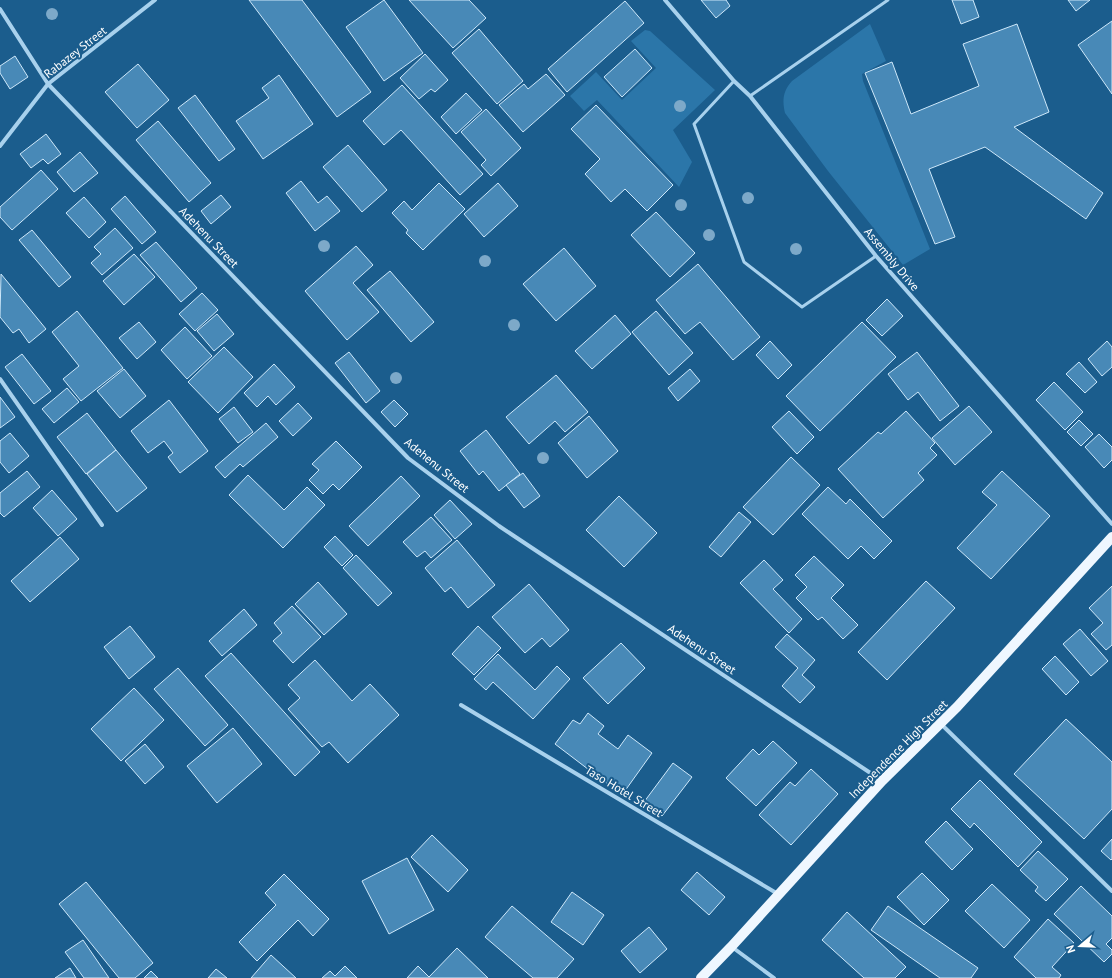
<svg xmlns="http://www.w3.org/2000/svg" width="1112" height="978" font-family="'PT Sans',sans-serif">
<rect width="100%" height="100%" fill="#1b5d8d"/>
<g fill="#2b76a9">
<path d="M 870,24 L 886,61 L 862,74 L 863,81 L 930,249 L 903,265 L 828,171 L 785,113 C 782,100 783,91 792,81 Z"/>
<path d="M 645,30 L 650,31 L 715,90 L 673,130 L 692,162 L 679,187 L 597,100 L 584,111 L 570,96 L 596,72 L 622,100 L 656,68 L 631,41 Z"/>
</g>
<g fill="#4889b7" stroke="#cee8fa">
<path d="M 249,0 L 302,0 L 371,92 L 337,117 Z"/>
<path d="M 384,0 L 423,53 L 384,81 L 346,27 Z"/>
<path d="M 409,0 L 469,0 L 486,18 L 453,48 Z"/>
<path d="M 701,0 L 726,0 L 730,6 L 716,18 Z"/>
<path d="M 952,0 L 973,0 L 979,17 L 961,24 Z"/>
<path d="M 1068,0 L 1090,0 L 1076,11 Z"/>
<path d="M 625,1 L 644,23 L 567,92 L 548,69 Z"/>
<path d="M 1112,21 L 1112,94 L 1078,45 Z"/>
<path d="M 1017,24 L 1049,112 L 1014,127 L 1103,193 L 1086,219 L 985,147 L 929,169 L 955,237 L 935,244 L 865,73 L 892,62 L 911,114 L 979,86 L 963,44 Z"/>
<path d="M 479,29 L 523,81 L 497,104 L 452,53 Z"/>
<path d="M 635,49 L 652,68 L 622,97 L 604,77 Z"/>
<path d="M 425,54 L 448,80 L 435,92 L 431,89 L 419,99 L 400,78 Z"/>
<path d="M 15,56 L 28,77 L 10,89 L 0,73 L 0,66 Z"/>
<path d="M 138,64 L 169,100 L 137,128 L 105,92 Z"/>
<path d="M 546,74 L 565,95 L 523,132 L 499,105 L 524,84 L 528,89 Z"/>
<path d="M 279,75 L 313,124 L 263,159 L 236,121 L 269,98 L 262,88 Z"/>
<path d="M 402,85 L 483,174 L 460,195 L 401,130 L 384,145 L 363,121 Z"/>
<path d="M 466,93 L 482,110 L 456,134 L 441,117 Z"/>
<path d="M 195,95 L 235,149 L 219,161 L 178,108 Z"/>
<path d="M 596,105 L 673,185 L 647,211 L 625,189 L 611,202 L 585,174 L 600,159 L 571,129 Z"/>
<path d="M 486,109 L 521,148 L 491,176 L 481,165 L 486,160 L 461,132 Z"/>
<path d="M 158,121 L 211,183 L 189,202 L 136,140 Z"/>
<path d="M 46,134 L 61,154 L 48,164 L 43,159 L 31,168 L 20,154 Z"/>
<path d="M 348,145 L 387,190 L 362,212 L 323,167 Z"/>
<path d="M 80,152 L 98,173 L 74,192 L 57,172 Z"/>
<path d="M 41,170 L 58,189 L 12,230 L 0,217 L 0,207 Z"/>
<path d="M 301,181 L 318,203 L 327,196 L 340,211 L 315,231 L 286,193 Z"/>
<path d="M 439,183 L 465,209 L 423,250 L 406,233 L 408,230 L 392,213 L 404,201 L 412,210 Z"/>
<path d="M 498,183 L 518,206 L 484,237 L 464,214 Z"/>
<path d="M 221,195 L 231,207 L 211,224 L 201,211 Z"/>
<path d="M 125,196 L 156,232 L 142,244 L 111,209 Z"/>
<path d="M 84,197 L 106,222 L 89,238 L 66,213 Z"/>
<path d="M 656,212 L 695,253 L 670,277 L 631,235 Z"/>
<path d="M 115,228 L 133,248 L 102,275 L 91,263 L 101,254 L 94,247 Z"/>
<path d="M 32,230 L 71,277 L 59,287 L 19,240 Z"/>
<path d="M 156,242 L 197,288 L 181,302 L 140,255 Z"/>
<path d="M 356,246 L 373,265 L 353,283 L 379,312 L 347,340 L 305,291 Z"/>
<path d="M 564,248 L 596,286 L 556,321 L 523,284 Z"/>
<path d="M 134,254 L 155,277 L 124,305 L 103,281 Z"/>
<path d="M 698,264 L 760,337 L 733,360 L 700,322 L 685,334 L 656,300 Z"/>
<path d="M 390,271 L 434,322 L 411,342 L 367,290 Z"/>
<path d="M 1,274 L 46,329 L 29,343 L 19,329 L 13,333 L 0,317 Z"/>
<path d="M 202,293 L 218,310 L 195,331 L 179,314 Z"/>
<path d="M 887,299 L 903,316 L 882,336 L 866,320 Z"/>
<path d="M 77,311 L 123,368 L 81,401 L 63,379 L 79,366 L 52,332 Z"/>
<path d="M 656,311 L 693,353 L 669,375 L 632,332 Z"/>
<path d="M 217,314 L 234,334 L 214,351 L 197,331 Z"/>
<path d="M 615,315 L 631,334 L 592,369 L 575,351 Z"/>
<path d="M 139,322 L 156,342 L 137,359 L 119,338 Z"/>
<path d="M 862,322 L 896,357 L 820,431 L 786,396 Z"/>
<path d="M 185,327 L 212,356 L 187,379 L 161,350 Z"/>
<path d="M 770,341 L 792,365 L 778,379 L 756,355 Z"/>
<path d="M 1107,341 L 1112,347 L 1112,367 L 1102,376 L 1088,359 Z"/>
<path d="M 224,347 L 253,377 L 218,413 L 188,382 Z"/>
<path d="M 349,352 L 380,391 L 366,403 L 335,363 Z"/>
<path d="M 917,352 L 959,406 L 940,421 L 918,392 L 908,400 L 888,374 Z"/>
<path d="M 22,354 L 51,391 L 34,404 L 5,367 Z"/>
<path d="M 1079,362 L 1097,382 L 1085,393 L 1066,374 Z"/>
<path d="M 274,364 L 295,387 L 276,405 L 268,396 L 257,407 L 244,393 Z"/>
<path d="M 124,369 L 146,396 L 120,418 L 97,391 Z"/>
<path d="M 690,369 L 700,381 L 678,401 L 668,388 Z"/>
<path d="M 556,375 L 588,412 L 565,432 L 555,421 L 529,444 L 506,417 Z"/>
<path d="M 1054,382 L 1083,412 L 1065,430 L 1036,400 Z"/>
<path d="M 67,388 L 79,402 L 54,423 L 42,409 Z"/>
<path d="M 0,397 L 15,417 L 0,428 Z"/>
<path d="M 169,400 L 208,451 L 180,473 L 168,457 L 173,453 L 164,441 L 148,453 L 131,431 Z"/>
<path d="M 394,400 L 408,414 L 395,427 L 381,412 Z"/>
<path d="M 298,403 L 312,418 L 293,436 L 279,421 Z"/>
<path d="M 969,406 L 992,432 L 955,465 L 932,438 Z"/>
<path d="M 234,407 L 253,432 L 238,443 L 219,419 Z"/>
<path d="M 789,411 L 814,437 L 797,454 L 772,427 Z"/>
<path d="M 906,411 L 935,443 L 930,448 L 937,455 L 918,473 L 924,480 L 883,518 L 838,469 L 878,432 L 881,434 Z"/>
<path d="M 87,413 L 116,450 L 86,474 L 57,437 Z"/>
<path d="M 589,416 L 618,451 L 587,478 L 558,443 Z"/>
<path d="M 1079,420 L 1093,434 L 1081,446 L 1067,432 Z"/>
<path d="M 266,423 L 278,437 L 243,467 L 240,464 L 225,478 L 215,467 Z"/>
<path d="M 486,430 L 520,474 L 499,491 L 483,471 L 479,475 L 460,451 Z"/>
<path d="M 10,433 L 29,456 L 9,473 L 0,462 L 0,441 Z"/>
<path d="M 1099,434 L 1112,447 L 1112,460 L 1104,468 L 1085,447 Z"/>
<path d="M 336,441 L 362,467 L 339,490 L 333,484 L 323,494 L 309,480 L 319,470 L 312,464 Z"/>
<path d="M 116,450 L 147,488 L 117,512 L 87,474 Z"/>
<path d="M 791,457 L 820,485 L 773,535 L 743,507 Z"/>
<path d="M 27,471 L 40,487 L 4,517 L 0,513 L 0,493 Z"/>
<path d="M 1002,471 L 1050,516 L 991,579 L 957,548 L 997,505 L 982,492 Z"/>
<path d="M 523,473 L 540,496 L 524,508 L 506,485 Z"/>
<path d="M 248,475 L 284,510 L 307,487 L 325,505 L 283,548 L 229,495 Z"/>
<path d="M 401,476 L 420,496 L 368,546 L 349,526 Z"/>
<path d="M 828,487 L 846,504 L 850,499 L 892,541 L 874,559 L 861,546 L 848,559 L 802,514 Z"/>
<path d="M 52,490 L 77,519 L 58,536 L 33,508 Z"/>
<path d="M 619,496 L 657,533 L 624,567 L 586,530 Z"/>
<path d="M 450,500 L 472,524 L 455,539 L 434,515 Z"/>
<path d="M 739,512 L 751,522 L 721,557 L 709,547 Z"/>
<path d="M 431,517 L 452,540 L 431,558 L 425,551 L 417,557 L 403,542 Z"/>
<path d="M 335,536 L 353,555 L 342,566 L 324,547 Z"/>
<path d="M 60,537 L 79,559 L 30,602 L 11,581 Z"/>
<path d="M 457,540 L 495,585 L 468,608 L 451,587 L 445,592 L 425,568 Z"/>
<path d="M 356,555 L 392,593 L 378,606 L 343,568 Z"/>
<path d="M 814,556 L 844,585 L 831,598 L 858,625 L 843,639 L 822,617 L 818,620 L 796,598 L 807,587 L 795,575 Z"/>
<path d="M 764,560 L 783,580 L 773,589 L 802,619 L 789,633 L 740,583 Z"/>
<path d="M 926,581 L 955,608 L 887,680 L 858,652 Z"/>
<path d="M 318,582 L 347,614 L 324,635 L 295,604 Z"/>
<path d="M 529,584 L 569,630 L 550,647 L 542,638 L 525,653 L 492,617 Z"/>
<path d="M 1112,586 L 1112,645 L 1106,650 L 1091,634 L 1103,623 L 1089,608 Z"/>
<path d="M 292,606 L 321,637 L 293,663 L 273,641 L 282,633 L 274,623 Z"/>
<path d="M 244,609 L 257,625 L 222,656 L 209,641 Z"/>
<path d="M 130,626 L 155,657 L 129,679 L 104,647 Z"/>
<path d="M 478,626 L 501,648 L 474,675 L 452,654 Z"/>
<path d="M 1080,629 L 1108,661 L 1091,676 L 1063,644 Z"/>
<path d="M 787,634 L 815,660 L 802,675 L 815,687 L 800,703 L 782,686 L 798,668 L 775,647 Z"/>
<path d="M 621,643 L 645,668 L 608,704 L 583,678 Z"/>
<path d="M 231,653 L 320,752 L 295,776 L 205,676 Z"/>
<path d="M 498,654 L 535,690 L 557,666 L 570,679 L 533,719 L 493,682 L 486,690 L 474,679 Z"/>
<path d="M 1055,656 L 1079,682 L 1066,695 L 1042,669 Z"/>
<path d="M 315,660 L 352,701 L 370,684 L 399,715 L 348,763 L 329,742 L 322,747 L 288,709 L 300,698 L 288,685 Z"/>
<path d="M 178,668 L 228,725 L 205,746 L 154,689 Z"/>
<path d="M 134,688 L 164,720 L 121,761 L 91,729 Z"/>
<path d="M 588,713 L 604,726 L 598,734 L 618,749 L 628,735 L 652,753 L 622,795 L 555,744 L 573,720 L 580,724 Z"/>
<path d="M 1066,719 L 1112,762 L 1112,809 L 1084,839 L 1014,774 Z"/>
<path d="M 233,728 L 262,764 L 217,803 L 187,766 Z"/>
<path d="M 773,741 L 797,763 L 756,806 L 726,778 L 753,749 L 759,755 Z"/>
<path d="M 145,744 L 164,767 L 145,784 L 125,761 Z"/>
<path d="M 673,763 L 692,777 L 662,816 L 644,802 Z"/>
<path d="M 811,769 L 838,794 L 791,845 L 759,815 L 790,782 L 795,786 Z"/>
<path d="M 980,780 L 1042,842 L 1018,867 L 974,823 L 970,828 L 951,809 Z"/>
<path d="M 946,821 L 973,849 L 952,870 L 925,842 Z"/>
<path d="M 432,835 L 468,870 L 448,892 L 411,857 Z"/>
<path d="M 1112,839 L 1112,859 L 1111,860 L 1101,851 Z"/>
<path d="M 1038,851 L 1068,879 L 1046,901 L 1035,891 L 1038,887 L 1020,870 Z"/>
<path d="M 407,858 L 434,910 L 389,934 L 362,881 Z"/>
<path d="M 697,872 L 725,897 L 709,915 L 681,890 Z"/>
<path d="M 922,873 L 949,900 L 924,925 L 897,897 Z"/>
<path d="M 284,874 L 329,919 L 313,936 L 298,920 L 257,961 L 239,942 L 276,905 L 265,893 Z"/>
<path d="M 86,882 L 153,963 L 135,978 L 119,978 L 59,904 Z"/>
<path d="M 992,884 L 1030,920 L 1004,948 L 965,911 Z"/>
<path d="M 1081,886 L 1112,916 L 1112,938 L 1106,944 L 1112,950 L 1112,954 L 1104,962 L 1054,914 Z"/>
<path d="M 572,892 L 604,915 L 583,945 L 551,922 Z"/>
<path d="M 512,906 L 574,959 L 557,978 L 533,978 L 485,937 Z"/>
<path d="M 888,906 L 978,968 L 971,978 L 940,978 L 871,930 Z"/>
<path d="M 847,912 L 906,967 L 895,978 L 864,978 L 822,940 Z"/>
<path d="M 1048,919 L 1074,943 L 1052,967 L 1061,975 L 1059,978 L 1036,978 L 1014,957 Z"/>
<path d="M 649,927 L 667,949 L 640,973 L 621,951 Z"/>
<path d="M 83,940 L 109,978 L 84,978 L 65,952 Z"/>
<path d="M 457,948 L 488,978 L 407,978 L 418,966 L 429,977 Z"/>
<path d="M 271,955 L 296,978 L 251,978 Z"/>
<path d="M 345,966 L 357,978 L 322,978 L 330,971 L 335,976 Z"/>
<path d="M 70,968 L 76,978 L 55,978 Z"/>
<path d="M 216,969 L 227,978 L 208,978 Z"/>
<path d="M 151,971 L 158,978 L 144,978 Z"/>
</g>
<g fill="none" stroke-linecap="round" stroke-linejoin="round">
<g stroke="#a8d1ed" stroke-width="3">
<path d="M 734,81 L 694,124 L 744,262 L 802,307 L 876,256"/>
<path d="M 750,96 L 888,0"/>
</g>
<g stroke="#a8d1ed" stroke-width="4">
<path d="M 665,0 L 734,81 L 750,96 L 876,256 L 1112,524"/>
<path d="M 0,9 L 48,84 L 408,458 L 499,526 L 881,780"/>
<path d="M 0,146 L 48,84 L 155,0"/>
<path d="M 0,379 L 102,525"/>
<path d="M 461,705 L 778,894"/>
<path d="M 941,724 L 1112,891"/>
<path d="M 732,947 L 774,978"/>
</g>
<path stroke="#eff7ff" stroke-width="10" d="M 701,978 L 731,947 L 882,781 L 957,707 L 1112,537"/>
</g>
<g fill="#7da9c9">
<circle cx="52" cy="14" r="6"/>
<circle cx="680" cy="106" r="6"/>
<circle cx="748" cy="198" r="6"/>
<circle cx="681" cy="205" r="6"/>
<circle cx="709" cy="235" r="6"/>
<circle cx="324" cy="246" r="6"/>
<circle cx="796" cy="249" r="6"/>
<circle cx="485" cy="261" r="6"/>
<circle cx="514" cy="325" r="6"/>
<circle cx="396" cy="378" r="6"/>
<circle cx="543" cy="458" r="6"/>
</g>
<g text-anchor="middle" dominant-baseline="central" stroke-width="4" stroke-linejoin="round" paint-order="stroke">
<g font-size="12" fill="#fff" stroke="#1b5d8d">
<text transform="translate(75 52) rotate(-38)">Rabazey Street</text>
<text transform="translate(209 237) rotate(46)">Adehenu Street</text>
<text transform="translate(892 259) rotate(50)">Assembly Drive</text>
<text transform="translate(437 465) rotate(39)">Adehenu Street</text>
<text transform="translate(702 649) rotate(34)">Adehenu Street</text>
<text transform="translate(898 749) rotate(-45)">Independence High Street</text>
<text transform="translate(624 791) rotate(31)">Taso Hotel Street</text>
</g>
</g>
<g transform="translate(1080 946) rotate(251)" stroke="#1b5d8d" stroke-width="3" paint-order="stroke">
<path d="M0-3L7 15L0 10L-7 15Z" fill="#ffffff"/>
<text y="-6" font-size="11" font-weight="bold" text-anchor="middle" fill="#ffffff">N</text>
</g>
</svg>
